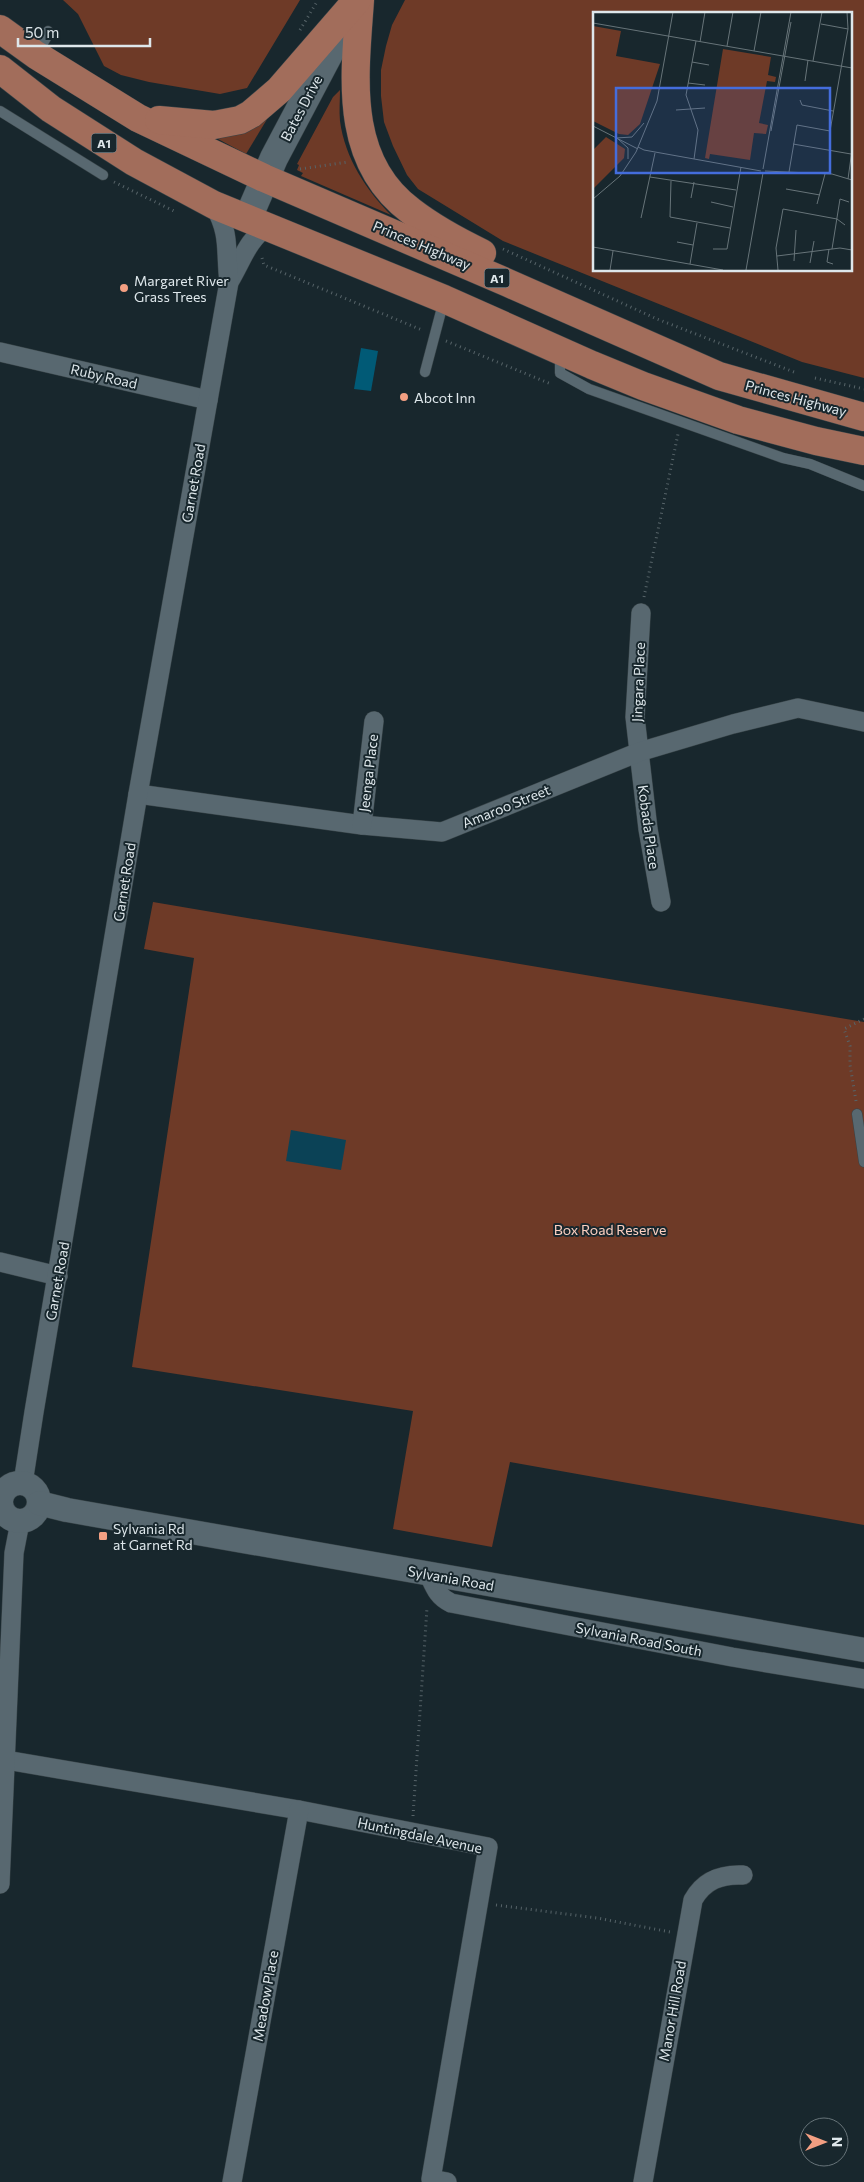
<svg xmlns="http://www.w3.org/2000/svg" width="864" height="2182" font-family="Commissioner,sans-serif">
<rect width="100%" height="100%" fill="#18272d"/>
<g fill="#6e3a27" fill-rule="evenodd">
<path d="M 63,0 L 300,0 L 247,88 L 220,94 L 149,82 L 121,75 L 104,66 L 78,14 Z"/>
<path d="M 405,0 L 864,0 L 864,378 L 802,362 L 503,241 L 418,189 L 407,175 L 393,146 L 384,122 L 381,96 L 381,70 L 386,46 L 392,25 ZM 594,14 L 850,14 L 850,270 L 594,270 Z"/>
<path d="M 340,90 C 340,100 339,111 340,121 C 345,158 366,190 391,215 L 301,176 L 303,173 L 297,170 L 299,165 L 297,164 L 333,97 Z"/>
<path d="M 272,111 L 246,154 L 218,139 L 219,137 Z"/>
<path d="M 153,902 L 864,1022 L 864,1525 L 510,1462 L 492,1547 L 393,1529 L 413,1411 L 132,1367 L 194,958 L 144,949 Z"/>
</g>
<path fill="#015a76" d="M 361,348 L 378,351 L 371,391 L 354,389 Z"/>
<path fill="#0b4256" d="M 291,1130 L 346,1140 L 341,1170 L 286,1161 Z"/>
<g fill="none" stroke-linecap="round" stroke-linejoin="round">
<g stroke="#384448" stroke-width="11">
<g id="service">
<path d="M 36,54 L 46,38 L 48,31"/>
<path d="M 0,111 L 103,175"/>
<path d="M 560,354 L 560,373 L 589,389 L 783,458 L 810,464 L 864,486"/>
<path d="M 425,372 L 444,300"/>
<path d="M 857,1114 L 864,1162"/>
</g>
</g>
<g stroke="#384448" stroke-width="20">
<g id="minor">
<path d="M 229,282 C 242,261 247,240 268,226"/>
<path d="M 0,352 L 208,400"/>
<path d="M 641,613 L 635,717 L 648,829 L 661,902"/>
<path d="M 138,794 L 362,825 L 442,832 L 639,752 L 733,724 L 798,708 L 864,722"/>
<path d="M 362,825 L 374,721"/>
<path d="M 0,1262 L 58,1276"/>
<path d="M 23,1483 L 34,1412 L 138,794 L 229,282 C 225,249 231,236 214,205"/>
<path d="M 429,1575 C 435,1588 438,1597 451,1603 L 732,1657 L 864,1679"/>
<path d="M 6,1760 L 299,1810 L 488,1847 L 431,2179 L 447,2182"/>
<path d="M 0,1884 L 14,1553 L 20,1522"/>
<path d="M 232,2182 L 299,1810"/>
<path d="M 643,2182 L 693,1900 C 704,1880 721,1874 743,1875"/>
</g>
</g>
<g stroke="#384448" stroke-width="25">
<g id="tertiary">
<circle cx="20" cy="1502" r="19"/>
<path d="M 39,1503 L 67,1510 L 864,1650"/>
</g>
</g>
<g stroke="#384448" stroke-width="29">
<path id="secondary" d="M 248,218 L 274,158 L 348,18"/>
</g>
<g stroke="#384448" stroke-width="29">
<g id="trunk">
<path d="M 360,0 C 355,74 342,160 411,211 C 433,228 457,241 482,253"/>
<path d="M 0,29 L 36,55 L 138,118 L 264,178 L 508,283 L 719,376 L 864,417"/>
<path d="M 0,69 L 51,109 L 134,162 L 214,205 L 444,299 L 592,365 L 643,386 L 738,420 L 816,441 L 864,451"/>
<path d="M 159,120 L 214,125 L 240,120 L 251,114 L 279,90 L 357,0"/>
</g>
</g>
<g stroke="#576469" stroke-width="3" stroke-dasharray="1 4" stroke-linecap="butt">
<path d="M 300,30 L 318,0"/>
<path d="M 300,169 L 348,162"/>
<path d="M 114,182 L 174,211"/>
<path d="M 503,249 L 657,319 L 794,372"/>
<path d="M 262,258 L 264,265 L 422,330"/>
<path d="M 446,341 L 551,384"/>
<path d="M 815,378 L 864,389"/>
<path d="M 644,597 L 678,434"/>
<path d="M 856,1101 L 850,1065 L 850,1046 L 844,1029 L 864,1019"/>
<path d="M 413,1816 L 427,1608"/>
<path d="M 496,1905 L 597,1918 L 670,1932"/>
</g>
<use href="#service" stroke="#586870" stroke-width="10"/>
<use href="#minor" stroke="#586870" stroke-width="19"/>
<use href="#tertiary" stroke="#586870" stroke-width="24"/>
<use href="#secondary" stroke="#586870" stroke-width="28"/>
<use href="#trunk" stroke="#a26d5b" stroke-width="28"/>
</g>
<g fill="#f39f82" stroke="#18272d" stroke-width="2">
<circle cx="124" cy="288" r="5"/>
<circle cx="404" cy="397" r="5"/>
<rect x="98" y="1531" width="10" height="10" rx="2.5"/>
</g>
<g text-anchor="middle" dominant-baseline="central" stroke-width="4" stroke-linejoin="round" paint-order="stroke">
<g fill="#18272d" stroke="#a3adb2" stroke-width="1">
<rect x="91.5" y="133.5" width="25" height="19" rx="4"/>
<rect x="484.5" y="268.5" width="25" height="19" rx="4"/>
</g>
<g font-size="12" font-weight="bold" fill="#dee7eb">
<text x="104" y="143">A1</text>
<text x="497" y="278">A1</text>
</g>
<g font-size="14" fill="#dee7eb" stroke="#18272d">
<text transform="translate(301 108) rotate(-62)">Bates Drive</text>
<text transform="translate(422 245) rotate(23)">Princes Highway</text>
<text transform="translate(104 376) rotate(13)">Ruby Road</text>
<text transform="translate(796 398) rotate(15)">Princes Highway</text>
<text transform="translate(193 483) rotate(-80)">Garnet Road</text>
<text transform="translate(638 682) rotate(-88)">Jingara Place</text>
<text transform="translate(368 773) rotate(-83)">Jeenga Place</text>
<text transform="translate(506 806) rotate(-22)">Amaroo Street</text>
<text transform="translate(649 827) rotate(82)">Kobada Place</text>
<text transform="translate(124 882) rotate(-81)">Garnet Road</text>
<text transform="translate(57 1281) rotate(-80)">Garnet Road</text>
<text transform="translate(451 1578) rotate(10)">Sylvania Road</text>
<text transform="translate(639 1639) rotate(11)">Sylvania Road South</text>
<text transform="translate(420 1835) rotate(12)">Huntingdale Avenue</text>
<text transform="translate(265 1996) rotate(-80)">Meadow Place</text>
<text transform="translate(672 2011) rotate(-80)">Manor Hill Road</text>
</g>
<g font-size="14" fill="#dee7eb" stroke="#18272d" text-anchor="start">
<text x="134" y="280">Margaret River<tspan x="134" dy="16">Grass Trees</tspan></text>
<text x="414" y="397">Abcot Inn</text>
<text x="113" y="1528">Sylvania Rd<tspan x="113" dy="16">at Garnet Rd</tspan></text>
</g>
<g font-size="14" fill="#fdd0c1" stroke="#18272d">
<text x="610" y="1229">Box Road Reserve</text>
</g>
</g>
<g transform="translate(593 12)">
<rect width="259" height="259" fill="#18272d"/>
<path d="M 0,14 L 28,19 L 23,44 L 67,52 L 47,112 L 35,123 L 26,122 L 0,109 ZM 130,37 L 178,45 L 175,63 L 183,65 L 182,70 L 174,69 L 166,111 L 175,113 L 173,122 L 161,121 L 157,148 L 117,142 L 116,147 L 112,146 ZM 13,125 L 32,137 L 31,146 L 0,177 L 0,138 Z" fill="#6e3a27"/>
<path fill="none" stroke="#677479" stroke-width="1" d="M 0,11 L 259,56M 228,12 L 255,17M 107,30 L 112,0M 134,34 L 140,0M 161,39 L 168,0M 220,49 L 229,0M 99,50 L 116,53M 212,69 L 215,48M 95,71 L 112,73M 207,88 L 209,93 L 240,99M 83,98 L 112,96M 0,114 L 45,137M 178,119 L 198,10M 23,126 L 39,125 L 51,111M 24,126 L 35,136 L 35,147M 200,132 L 258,142M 45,135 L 51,138 L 168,159M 101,147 L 105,118 L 93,83 L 103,29M 170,157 L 198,0M 172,159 L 239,162 L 259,168M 196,160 L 204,113 L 237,119 L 255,17 L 254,0M 57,165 L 143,178M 255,167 L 259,138M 78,169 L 77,205 L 137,216M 193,177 L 227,183M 98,186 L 101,170M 0,187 L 27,164 L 43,140 L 64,89 L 80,0M 118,190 L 140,195M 224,192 L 232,162M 48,206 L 62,141M 0,217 L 0,233M 84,230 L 100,233M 0,235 L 130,258M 120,237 L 134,237 L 148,155M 236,237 L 234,250 L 240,252M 239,237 L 247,187 L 256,190M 184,244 L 247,236 L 259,238M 201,249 L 203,218M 217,251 L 221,229M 97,252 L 104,211M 17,258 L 20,239M 153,258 L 170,161M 185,258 L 183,236 L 190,197 L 244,207 L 252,213"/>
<path fill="#446ddc" fill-opacity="0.15" stroke="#446ddc" stroke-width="2.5" d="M 23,76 L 237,76 L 237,161 L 23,161 Z"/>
<rect width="259" height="259" fill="none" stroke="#dee7eb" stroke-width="2.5"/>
</g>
<g transform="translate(824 2142) rotate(90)"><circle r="24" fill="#18272d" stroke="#677479"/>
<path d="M0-4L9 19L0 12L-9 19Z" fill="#f39f82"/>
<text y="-8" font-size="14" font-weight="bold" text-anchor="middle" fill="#dee7eb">N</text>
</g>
<path d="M18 38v8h132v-8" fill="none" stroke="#dee7eb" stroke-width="2.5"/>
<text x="25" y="38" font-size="15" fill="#dee7eb" stroke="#18272d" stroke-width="4" paint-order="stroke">50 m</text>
</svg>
